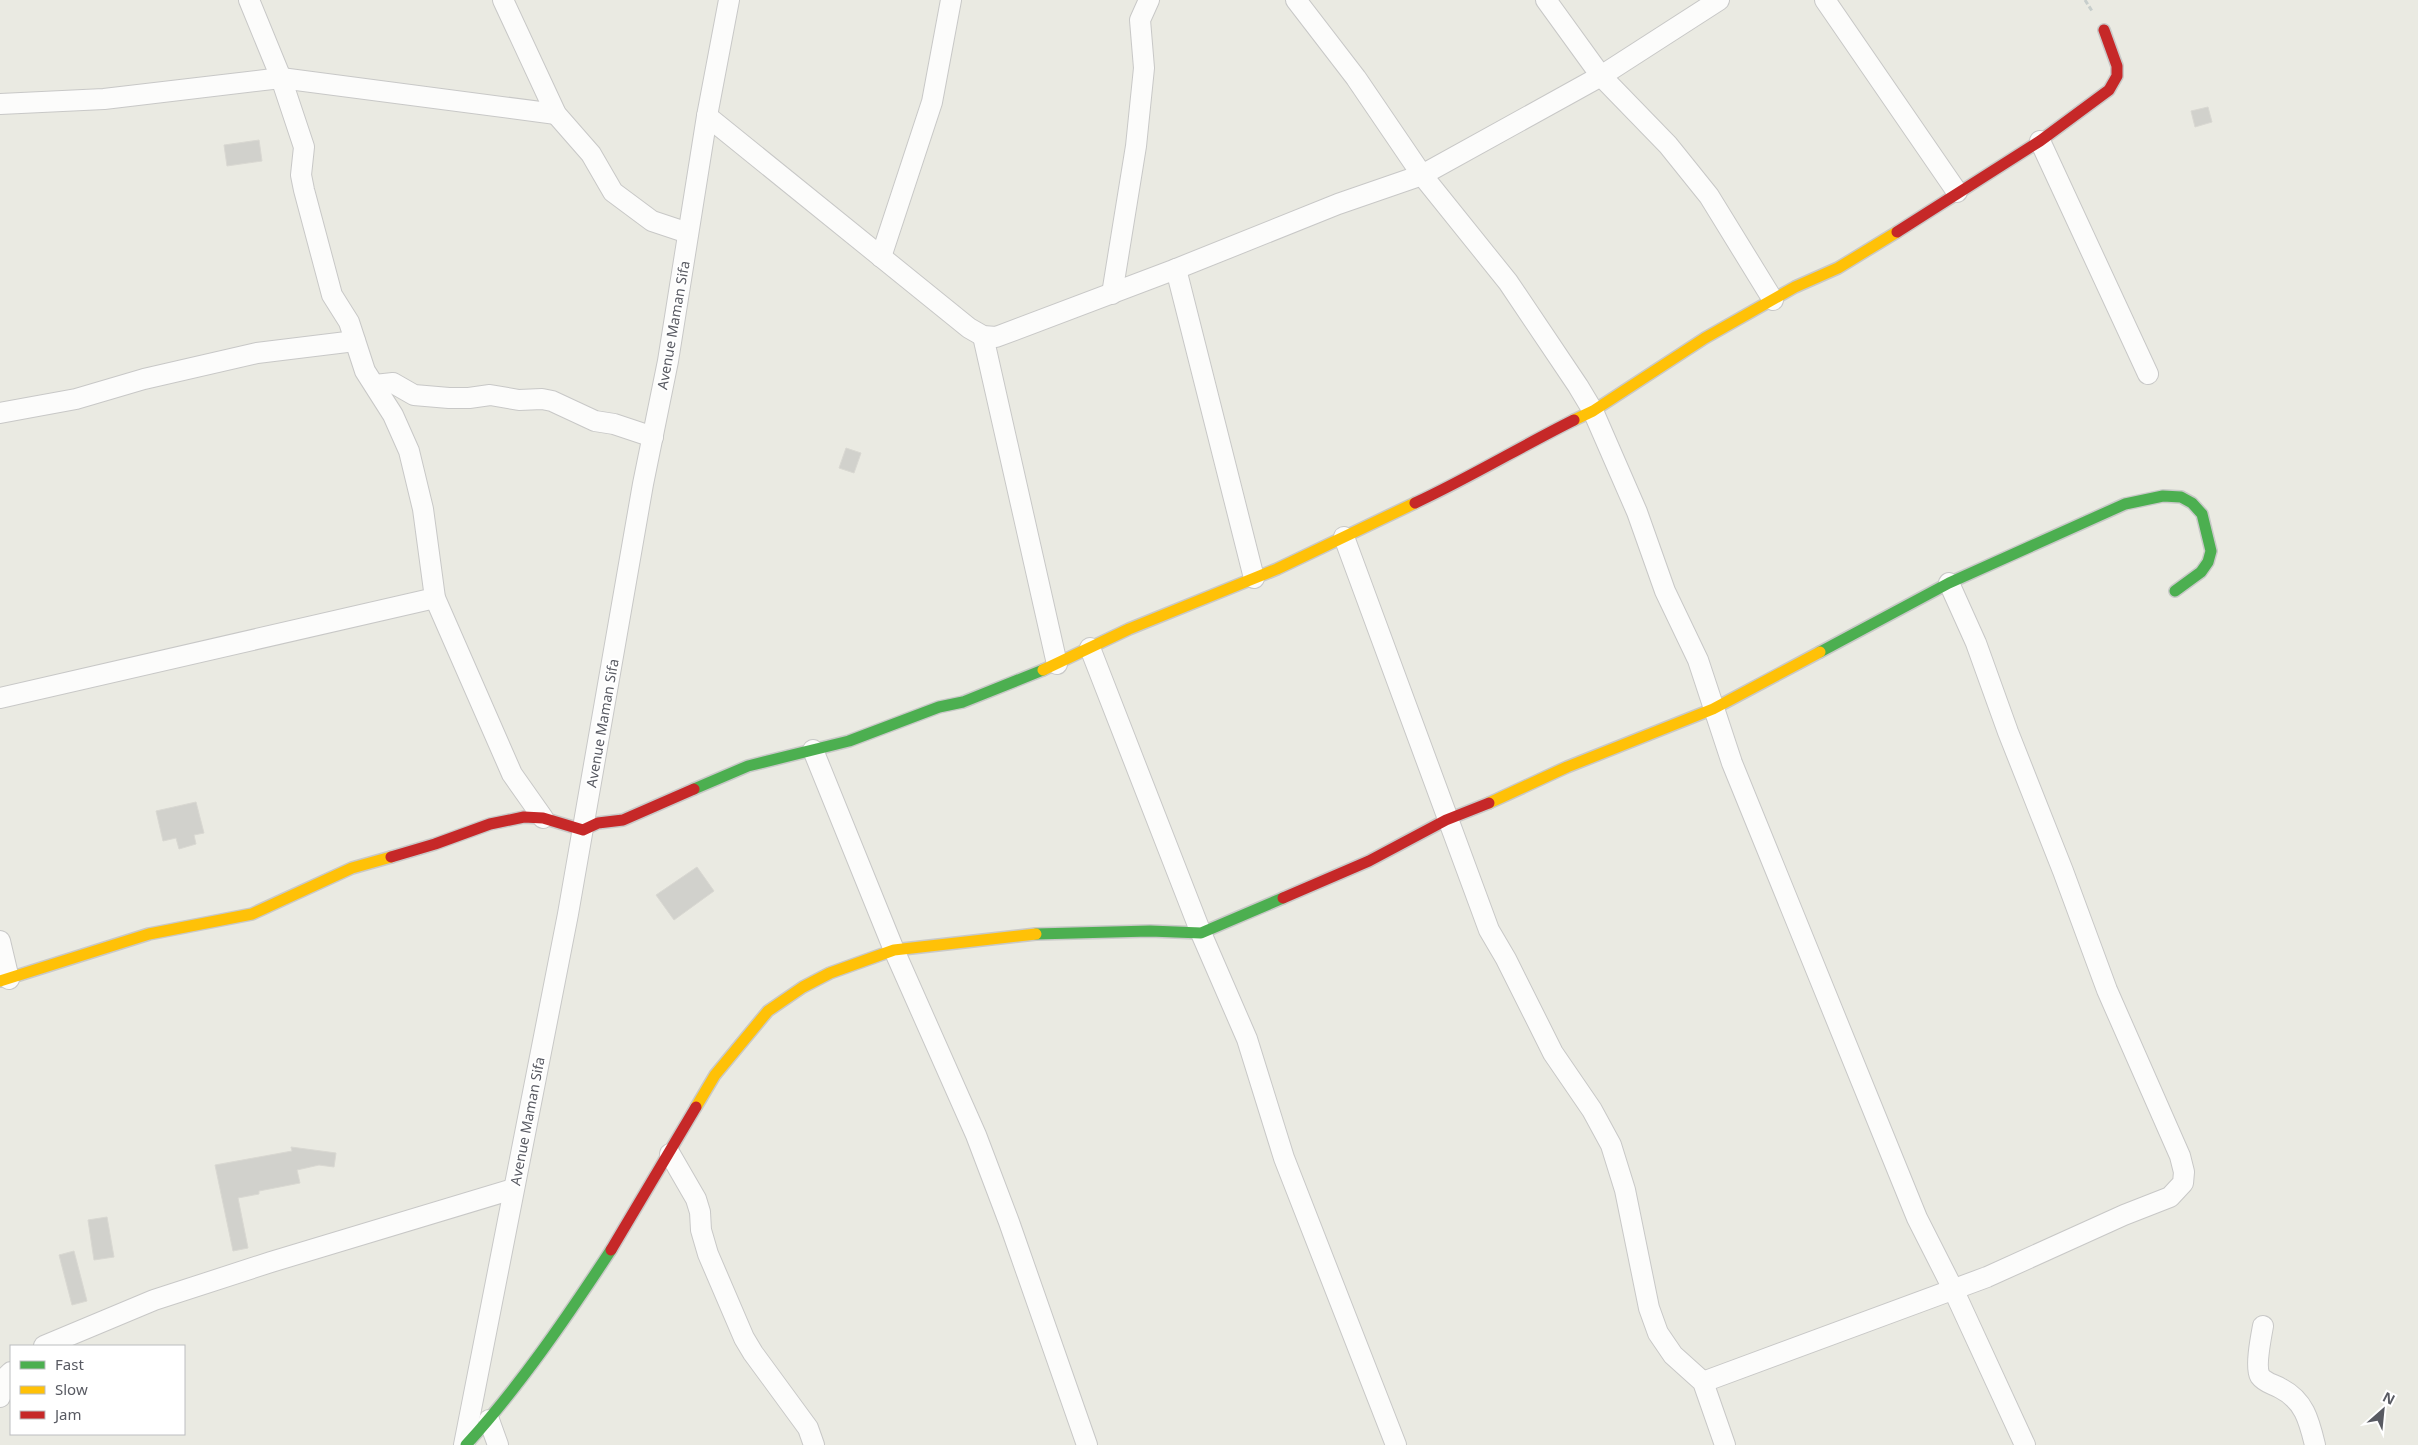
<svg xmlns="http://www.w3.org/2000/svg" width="2418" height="1445" font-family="'Noto Sans',sans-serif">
<rect width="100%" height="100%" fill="#eaeae2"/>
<g fill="#d1d1cc" stroke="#d9d8d2">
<path d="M 2208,107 L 2212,122 L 2195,127 L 2191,111 Z"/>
<path d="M 259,140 L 262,161 L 227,166 L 224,145 Z"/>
<path d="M 846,448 L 861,453 L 854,473 L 839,468 Z"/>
<path d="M 196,802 L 204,833 L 194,835 L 196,844 L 179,849 L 176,838 L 163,841 L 156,811 Z"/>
<path d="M 697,867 L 714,891 L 674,920 L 656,895 Z"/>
<path d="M 291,1147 L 336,1153 L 334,1167 L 319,1165 L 297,1170 L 300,1183 L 259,1191 L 259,1194 L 238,1198 L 248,1248 L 233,1251 L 215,1165 L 292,1151 Z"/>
<path d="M 107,1217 L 114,1257 L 94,1260 L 88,1220 Z"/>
<path d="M 74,1251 L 87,1301 L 72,1305 L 59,1255 Z"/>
</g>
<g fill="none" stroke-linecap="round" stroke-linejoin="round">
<g stroke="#c8c8c7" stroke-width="22">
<g id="street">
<path d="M 249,0 L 281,78 L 304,147 L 301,175 L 304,190 L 332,295 L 349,322 L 365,371 L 393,415 L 409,451 L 423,509 L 435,598 L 512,774 L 543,818"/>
<path d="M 503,0 L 556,114 L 591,154 L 613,192 L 652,221 L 688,233"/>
<path d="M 1296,0 L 1356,78 L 1422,175 L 1508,282 L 1578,386 L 1593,411 L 1637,512 L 1665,591 L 1698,660 L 1732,763 L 1917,1218 L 1954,1291 L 2025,1445"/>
<path d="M 1546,0 L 1601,76 L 1668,145 L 1709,196 L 1773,300"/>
<path d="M 1825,0 L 1957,192"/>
<path d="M 0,104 L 104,99 L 281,78 L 556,114"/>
<path d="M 707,116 L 969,328 L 983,336 L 996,337 L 1176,269 L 1338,204 L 1422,175 L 1601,76 L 1719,0"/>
<path d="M 2040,141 L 2148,374"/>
<path d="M 881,257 L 932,102 L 951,0"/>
<path d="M 1176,269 L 1254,578"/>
<path d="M 1112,294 L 1136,146 L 1144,68 L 1140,20 L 1149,0"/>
<path d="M 983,336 L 1057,664"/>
<path d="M 375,385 L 393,383 L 414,395 L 449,398 L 469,398 L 490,395 L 519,400 L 542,399 L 552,401 L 595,421 L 614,424 L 653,437"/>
<path d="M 0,413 L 76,399 L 144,379 L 257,353 L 355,341"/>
<path d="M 1344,537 L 1489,930 L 1506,959 L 1553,1053 L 1592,1110 L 1611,1145 L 1625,1190 L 1649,1308 L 1658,1333 L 1673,1355 L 1703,1382 L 1725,1445"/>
<path d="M 1090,648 L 1201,933 L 1247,1039 L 1284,1158 L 1396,1445"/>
<path d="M 0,698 L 435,598"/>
<path d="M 813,750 L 894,950 L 976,1135 L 1009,1222 L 1087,1445"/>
<path d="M 0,941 L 9,979"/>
<path d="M 670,1154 L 696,1199 L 700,1212 L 701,1230 L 708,1254 L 744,1338 L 753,1353 L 808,1428 L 814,1445"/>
<path d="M 2263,1326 C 2261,1337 2255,1367 2260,1376 C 2265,1383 2273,1384 2280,1388 C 2304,1400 2309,1420 2315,1445"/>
<path d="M 44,1346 L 154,1300 L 271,1262 L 513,1189"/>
<path d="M 1703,1382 L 1987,1277 L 2124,1215 L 2170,1197 L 2183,1183 L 2184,1172 L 2180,1156 L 2107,990 L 2063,871 L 2008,732 L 1976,643 L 1949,583"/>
<path d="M 0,1397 L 7,1376 L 11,1372"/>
<path d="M 489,1420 L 498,1445"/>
<path d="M 464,1445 L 568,914 L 643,484 L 668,361 L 707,116 L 729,0"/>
</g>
</g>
<g stroke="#c9c9c8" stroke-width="14">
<g id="fast">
<path d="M 1820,652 L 1949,583 L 2125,504 L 2163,496 L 2181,497 L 2192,503 L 2202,514 L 2211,551 L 2208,562 L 2201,572 L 2175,591"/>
<path d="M 694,789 L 748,766 L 849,741 L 939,707 L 963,702 L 1043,670"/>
<path d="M 1036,934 L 1150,931 L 1201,933 L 1283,898"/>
<path d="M 466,1445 C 520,1386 567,1317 611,1250"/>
</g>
</g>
<g stroke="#c9c9c8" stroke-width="14">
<g id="slow">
<path d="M 1574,420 L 1593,411 L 1705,338 L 1795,287 L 1838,268 L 1897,232"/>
<path d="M 1043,670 L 1129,629 L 1277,569 L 1415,503"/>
<path d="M 1489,803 L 1567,767 L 1713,709 L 1820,652"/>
<path d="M 0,981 L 149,934 L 252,914 L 352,868 L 391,857"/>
<path d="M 696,1107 L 715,1075 L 768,1011 L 803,987 L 830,973 L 894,950 L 1036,934"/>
</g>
</g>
<g stroke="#c9c9c8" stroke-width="14">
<g id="jam">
<path d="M 1897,232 L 2040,141 L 2109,90 L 2117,76 L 2117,66 L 2104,30"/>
<path d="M 1415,503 C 1469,478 1520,447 1574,420"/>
<path d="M 391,857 L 435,844 L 490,824 L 524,817 L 543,818 L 583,830 L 598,823 L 623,820 L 694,789"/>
<path d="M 1283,898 L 1369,861 L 1446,820 L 1489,803"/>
<path d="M 611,1250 L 696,1107"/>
</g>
</g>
<path stroke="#c7cecc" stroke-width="3" stroke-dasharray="5 2.5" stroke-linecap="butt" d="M 2085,0 L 2092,11"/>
<use href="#street" stroke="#fcfcfb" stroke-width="20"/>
<use href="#fast" stroke="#4caf50" stroke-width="11"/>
<use href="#slow" stroke="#ffc107" stroke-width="11"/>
<use href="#jam" stroke="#c62828" stroke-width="11"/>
</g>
<g text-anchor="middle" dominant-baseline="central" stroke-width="4" stroke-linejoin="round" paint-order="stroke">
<g font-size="14" fill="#585a62" stroke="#fff">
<text transform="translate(673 325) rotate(-80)">Avenue Maman Sifa</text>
<text transform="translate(602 723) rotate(-80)">Avenue Maman Sifa</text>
<text transform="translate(527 1121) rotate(-79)">Avenue Maman Sifa</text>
</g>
</g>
<rect x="10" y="1345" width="175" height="90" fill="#ffffff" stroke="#bcbdc0"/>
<rect x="20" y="1361" width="25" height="8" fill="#4caf50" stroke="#bcbdc0"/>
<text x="55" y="1370" font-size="15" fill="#585a62">Fast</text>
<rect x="20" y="1386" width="25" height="8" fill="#ffc107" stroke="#bcbdc0"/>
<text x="55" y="1395" font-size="15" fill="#585a62">Slow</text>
<rect x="20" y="1411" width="25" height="8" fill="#c62828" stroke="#bcbdc0"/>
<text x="55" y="1420" font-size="15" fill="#585a62">Jam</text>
<g transform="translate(2383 1410) rotate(27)" stroke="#ffffff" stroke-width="4" paint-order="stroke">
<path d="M0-4L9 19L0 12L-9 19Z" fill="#585a62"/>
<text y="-8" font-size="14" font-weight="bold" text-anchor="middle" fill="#585a62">N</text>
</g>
</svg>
